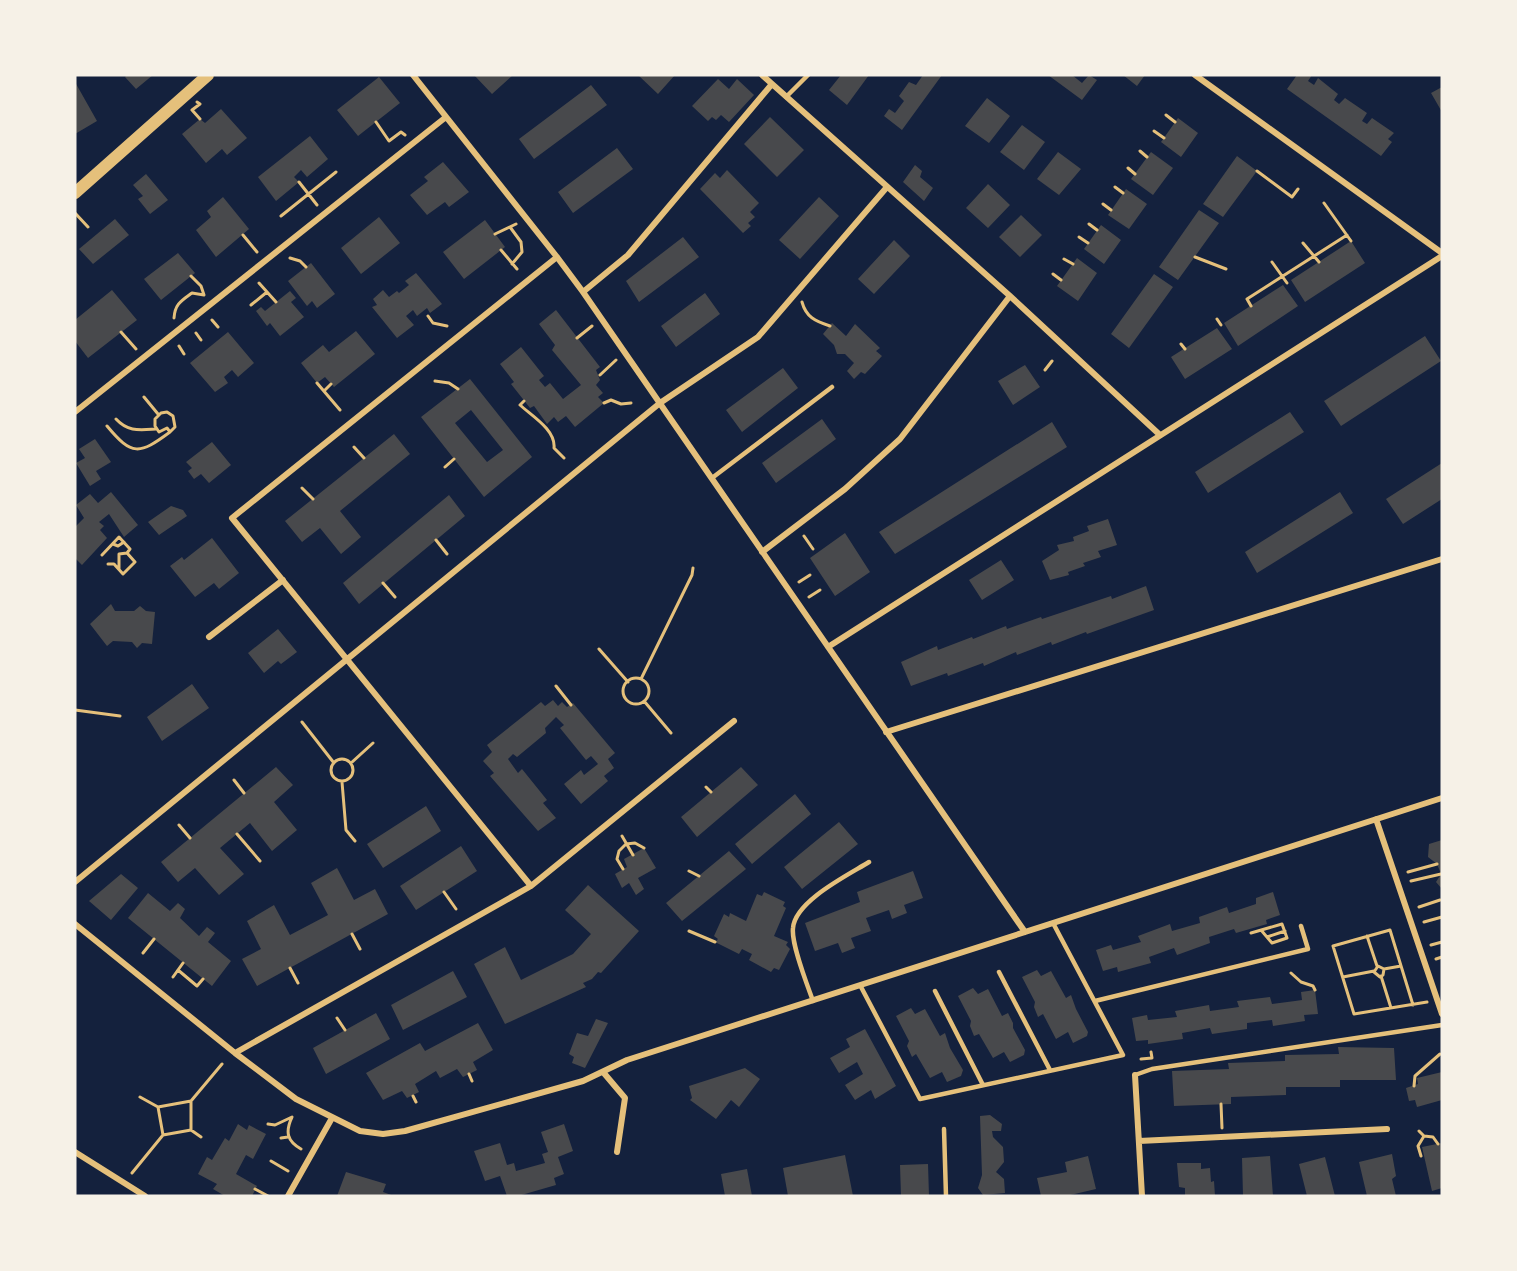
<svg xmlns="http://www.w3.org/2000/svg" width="1517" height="1271" viewBox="0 0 1517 1271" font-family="'Public Sans',sans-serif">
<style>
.building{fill:#48494c;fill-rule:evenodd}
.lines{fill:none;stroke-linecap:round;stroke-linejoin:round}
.path{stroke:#e5c07b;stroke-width:3}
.service{stroke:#e5c07b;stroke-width:4.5}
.minor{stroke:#e5c07b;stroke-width:6}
.secondary{stroke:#e5c07b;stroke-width:12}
</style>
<rect width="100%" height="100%" fill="#14213d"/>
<path class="building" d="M127 75H153L136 89 125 77Z
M474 75H513L492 94Z
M638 75H675L658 94Z
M841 75H869L847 105 829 90Z
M923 75H942L902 130 884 116 889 109 895 113 904 101 899 96 909 82 916 85Z
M1048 75H1072L1082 83 1089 75 1097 80 1082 100Z
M1123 75H1145L1137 86Z
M1297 75H1312L1308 81 1314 85 1318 78 1338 94 1334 100 1339 104 1345 98 1367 113 1362 121 1367 124 1372 118 1394 133 1388 139 1392 142 1381 156 1287 89Z
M379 77 400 103 358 136 337 110Z
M718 79 729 89 737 79 754 95 729 122 721 115 716 120 712 117 708 121 692 106Z
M75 82 97 121 75 134Z
M591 85 607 105 534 159 519 139Z
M1442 87V112L1431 93Z
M987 98 1010 116 989 143 965 126Z
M221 109 247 138 227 155 222 149 206 163 182 134 200 119 205 123Z
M770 117 804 150 777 177 744 144Z
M1178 118 1198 133 1181 157 1161 142Z
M1022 125 1045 142 1024 170 1000 152Z
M310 136 328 159 307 177 301 170 294 177 299 182 276 201 258 177Z
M617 148 633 169 573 213 558 192Z
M1058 152 1081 169 1059 195 1037 179Z
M1151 152 1173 168 1153 195 1131 179Z
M1237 156 1257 171 1223 217 1203 204Z
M443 162 469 192 449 207 445 202 427 215 410 195 428 181 424 177Z
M915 165 922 171 920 177 933 188 924 201 903 182Z
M727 170 759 203 750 212 755 217 748 223 751 226 743 233 700 189 715 173 720 178Z
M146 174 168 200 150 214 138 199 143 196 133 185Z
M988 184 1010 205 988 228 966 208Z
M1126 189 1147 204 1129 229 1108 215Z
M223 197 249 229 216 257 196 230 211 217 207 211Z
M819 197 839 216 800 259 779 240Z
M1199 210 1219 223 1178 280 1159 267Z
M1021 215 1042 235 1020 257 999 237Z
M379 217 400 243 361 274 341 248Z
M115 219 129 235 93 264 79 249Z
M485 220 505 247 464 279 443 252Z
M1101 225 1121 240 1104 264 1084 249Z
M683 237 699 257 639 302 626 281Z
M894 240 910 256 874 294 858 279Z
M1351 241 1365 263 1305 302 1291 280Z
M178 253 195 273 161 300 144 279Z
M1077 258 1097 273 1078 301 1057 286Z
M311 263 335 294 317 308 312 301 307 306 288 281Z
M416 273 442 304 430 313 427 308 417 316 413 310 406 316 414 325 397 338 372 307 377 305 373 299 383 290 389 297 397 291 399 293 409 285 405 281Z
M1154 274 1173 287 1129 348 1111 334Z
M1283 285 1298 306 1238 346 1224 323Z
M112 290 137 320 88 358 75 341V320Z
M290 291 296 298 291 302 304 317 280 336 270 323 267 326 256 311 261 307 265 311Z
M705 293 720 314 676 347 661 326Z
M556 310 600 367 596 370 600 380 596 385 603 393 598 397 604 403 575 427 566 416 558 422 554 417 547 424 534 406 530 408 511 384 514 382 500 364 521 347 544 376 539 380 545 387 550 383 563 399 581 385 552 350 555 345 539 324Z
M832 323 846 336 855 324 880 348 876 351 882 356 865 374 861 372 854 379 847 371 854 363 845 354H837L834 345 823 334Z
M1217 328 1232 349 1185 379 1171 357Z
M356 331 375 354 334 387 325 377 317 383 301 363 323 345 329 352Z
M228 332 254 363 238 377 232 370 224 377 228 383 215 392 190 363Z
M1425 336 1441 361 1341 426 1324 401Z
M1025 365 1040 387 1013 405 998 381Z
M783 368 798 388 742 432 726 410Z
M470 379 532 457 484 497 421 417ZM471 410 503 450 487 462 455 423Z
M1290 412 1304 432 1208 493 1195 472Z
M822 419 836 439 776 483 762 463Z
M1052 422 1067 447 895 554 879 532Z
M394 434 410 454 340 511 361 537 341 554 320 528 302 542 285 521Z
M95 439 111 462 96 471 101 479 90 486 76 463 85 458 79 449Z
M212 442 231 465 209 483 201 474 194 479 188 471 192 468 186 462Z
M1442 463V499L1403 524 1386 499Z
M111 492 138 525 124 537 109 514 99 522 104 526 100 530 107 538 82 565 75 558V527L84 518 76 505 90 494 98 503Z
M1340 492 1353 513 1257 573 1245 552Z
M449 495 465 516 359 604 343 583Z
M171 506 183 510 187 516 159 535 148 522Z
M1108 519 1117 545 1098 551 1101 557 1083 563 1085 566 1068 572 1069 575 1050 580 1042 561 1059 550 1057 545 1074 541 1073 537 1089 531 1087 526Z
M845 533 870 572 835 596 810 558Z
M212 538 239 573 219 589 214 583 195 597 170 566 182 557 184 560Z
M1001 560 1014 580 982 600 969 580Z
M1146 586 1154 610 1087 634 1086 632 1052 645 1051 642 1017 655 1016 652 984 666 983 663 948 676 947 673 911 686 901 662 937 646 938 650 972 637 973 639 1006 626 1007 629 1041 617 1042 619 1111 596 1112 599Z
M111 604 115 611H134L140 606 146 611 155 612 152 644 142 643 137 648 132 642 113 641 107 646 90 624Z
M278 629 297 652 281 664 278 661 264 673 248 653Z
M192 684 209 708 162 741 147 717Z
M553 700 558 706 562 702 567 707 573 703 615 753 608 759 614 768 604 776 608 781 581 804 564 784 581 770 584 775 598 764 591 756 586 760 560 728 564 725 556 717 545 728 546 733 517 757 513 754 508 759 518 773 522 769 547 800 543 803 556 818 538 831 490 776 494 773 483 761 492 752 487 745 541 702 545 706Z
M276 767 293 785 274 802 297 830 272 851 250 823 220 848 244 874 219 895 195 868 178 882 161 862Z
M741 767 758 785 697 837 681 817Z
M795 794 811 814 752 864 735 844Z
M426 806 441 831 383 868 367 844Z
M839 822 858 844 802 889 784 867Z
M1442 840V889L1436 882 1441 874 1437 864 1428 857 1429 844Z
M461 846 477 871 416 910 400 886Z
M644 848 656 868 638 878 644 889 636 895 629 883 622 888 615 874 627 867 624 859Z
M729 851 746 869 682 921 666 903Z
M337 868 354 900 375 889 388 914 257 986 242 959 261 949 247 921 274 905 290 935 328 915 311 883Z
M913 871 923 898 904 905 907 913 892 919 889 910 866 918 871 931 851 938 855 948 842 953 838 943 815 951 805 923 860 902 857 892Z
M121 874 138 888 111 920 89 901Z
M588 885 639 931 601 973 598 972 592 979 583 983 586 987 505 1024 474 964 505 947 521 980 573 954 591 934 565 910Z
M764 892 785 902 783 906 786 908 774 936 788 942 786 945 790 949 779 970 774 968 771 972 749 960 752 954 742 949 739 954 715 942 718 939 714 936 724 914 729 917 730 913 746 921 757 894 762 896Z
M1273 892 1280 915 1266 920 1267 924 1236 933 1234 929 1209 937 1210 943 1177 955 1174 948 1149 957 1151 963 1118 972 1117 967 1103 971 1096 950 1111 945 1113 950 1141 942 1138 936 1170 924 1172 931 1200 923 1199 917 1227 907 1229 913 1256 904V898Z
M148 893 170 911 178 903 185 909 180 918 199 936 207 927 215 933 208 942 231 961 212 986 128 918Z
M1037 970 1041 976 1051 971 1066 998 1071 995 1076 1009 1088 1032 1087 1036 1073 1043 1068 1032 1056 1039 1043 1014 1038 1017 1034 1007 1035 1002 1022 977Z
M453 971 467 997 403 1030 391 1005Z
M973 988 978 994 988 989 1002 1016 1008 1013 1013 1023V1028L1025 1050 1024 1055 1010 1062 1004 1052 993 1058 979 1034 974 1036 970 1026 971 1021 958 996Z
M1315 990 1318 1014 1304 1015 1305 1021 1273 1026 1272 1020 1247 1023V1029L1212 1034 1210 1028 1182 1033 1183 1039 1148 1044V1040L1136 1041 1132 1018 1147 1015 1148 1020 1177 1017 1175 1011 1209 1005 1210 1011 1239 1007 1237 1001 1270 997 1272 1004 1295 1001 1302 1000 1301 992Z
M911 1008 915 1014 925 1009 940 1036 945 1033 950 1048 963 1070 961 1076 947 1082 942 1072 930 1078 916 1054 912 1057 907 1046 909 1041 896 1016Z
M376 1013 390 1039 326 1074 313 1048Z
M596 1019 608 1023 585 1068 572 1063 574 1057 569 1054 577 1033 588 1036Z
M478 1023 493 1050 473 1062 477 1070 463 1077 457 1069 440 1078 436 1071 415 1084 419 1092 407 1098 402 1091 383 1100 366 1073 420 1043 425 1051Z
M865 1029 896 1086 875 1099 871 1090 855 1100 845 1085 863 1074 857 1062 839 1073 830 1058 850 1047 846 1039Z
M1338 1047 1394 1048 1396 1080H1340V1087H1286V1095L1231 1097V1104L1174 1106 1172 1071 1229 1069 1228 1063 1285 1061V1055L1339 1054Z
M745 1068 760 1079 739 1107 731 1100 716 1119 690 1100 692 1098 689 1086Z
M1442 1072V1100L1417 1107 1415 1100 1409 1101 1406 1088 1418 1084 1417 1078Z
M990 1115 1002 1124 1001 1131H992L993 1137 1003 1147 1004 1162 996 1172 1004 1179 1005 1193 983 1195 978 1188 982 1175 980 1116Z
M238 1124 247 1130 249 1125 266 1134 253 1159 246 1155 236 1174 257 1186 252 1196H225L213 1189 217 1184 198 1174 207 1157 212 1160 225 1138 229 1141Z
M564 1124 573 1151 558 1157 564 1174 554 1178 556 1185 518 1196H507L500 1176 485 1181 474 1151 500 1143 507 1165 514 1163 516 1171 545 1163 542 1154 548 1152 541 1132Z
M1442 1143V1188L1432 1191 1422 1147Z
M1392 1154 1396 1176 1392 1179 1396 1196H1367L1359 1162Z
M845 1155 853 1196H788L783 1168Z
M1088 1156 1096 1189 1066 1196H1041L1037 1178 1067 1172 1065 1162Z
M1270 1156 1273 1196H1243L1242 1158Z
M1325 1157 1335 1196H1307L1299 1164Z
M1177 1163H1201V1169L1210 1168 1211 1182 1214 1181 1215 1196H1185V1188L1179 1187Z
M928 1164 929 1196H901L900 1165Z
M747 1169 752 1196H725L721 1174Z
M346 1172 386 1184 383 1192 394 1196H337Z"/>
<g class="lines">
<path class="path" d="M197 102 200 104 192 110 200 119
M1166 115 1175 122
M376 122 389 141 401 132 405 135
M1154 131 1164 138
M1140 151 1147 157
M1128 168 1135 174
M1257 171 1292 197 1298 189
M299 182 317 205
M1115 187 1123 193
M1324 203 1351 241
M1103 204 1111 210
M75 213 88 227
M281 216 336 172
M1089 224 1097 230
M510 227 521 242 522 252 512 264
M495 234 516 224
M243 235 257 252
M1079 237 1088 243
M1303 243 1319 262
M501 250 517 269
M1195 257 1226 269
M290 258 300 261 306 267
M1064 259 1073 264
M1272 262 1287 283
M1053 274 1061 280
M259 283 276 302
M802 302C806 317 815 321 830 326
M251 305 267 292
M1251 306 1247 299 1347 235
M428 316 433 323 447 326
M174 318C175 304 181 301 192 293L204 295 201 286 191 276
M1217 319 1221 325
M212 320 218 327
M121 332 136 349
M196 333 201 340
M577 338 592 326
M1181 344 1185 349
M179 346 184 354
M1045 370 1052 361
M600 375 616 360
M435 381 449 383 458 389
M317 383 340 410
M324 391 331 384
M144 397 158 414
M524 401 520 405C532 416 556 430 554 448L564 458
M604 403 611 400 621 404 631 403
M167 412 173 416 175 427 170 432 167 428 159 432 155 426V419L161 413Z
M116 419C128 432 139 430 156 429
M107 426C132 456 139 455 170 432
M354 447 364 458
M445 467 454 459
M302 488 313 499
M804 536 813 549
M436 540 447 554
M113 544 118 546 124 542
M102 555 119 537 130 549 127 553 135 562 123 574 114 564H108
M119 569V554L127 553
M799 582 810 575
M383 583 395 597
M809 597 820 590
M599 649 628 682
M623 691a13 13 0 1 1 26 0a13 13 0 1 1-26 0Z
M641 679 692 575 693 568
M556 686 571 705
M644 701 671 733
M75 710 120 716
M302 722 334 763
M331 770a11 11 0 1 1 22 0a11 11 0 1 1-22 0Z
M351 763 373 743
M234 780 244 793
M342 782 346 830 355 841
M706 787 711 792
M179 825 190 838
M237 834 260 861
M622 836 633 855
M623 869 617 859 619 851 626 844 635 843 644 848
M689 871 699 876
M1408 872 1437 864
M1411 881 1441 874
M444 892 456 909
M1419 907 1440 900
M1424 922 1442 917
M689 931 715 942
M1251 933 1282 924 1287 938 1272 943 1261 930
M352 934 360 949
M1367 936 1377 966
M1267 937 1285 931
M1431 945 1442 942
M143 953 154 939
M1436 959 1442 957
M290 968 298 983
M1384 969 1383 975 1380 977 1374 972 1378 966 1384 969 1401 966
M178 970 197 986 203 979
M1291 973 1301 982 1313 986 1315 990
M1381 976 1391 1008
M173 977 183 963
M1343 977 1374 971
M1413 1005 1390 930 1333 946 1354 1014C1379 1010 1403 1006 1427 1002
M337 1018 345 1030
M1141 1059 1152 1058 1151 1052
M469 1074 472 1081
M1414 1086 1415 1076 1440 1054
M413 1096 416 1102
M140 1097 158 1107
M191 1101 222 1064
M1221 1104 1222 1128
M268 1124 275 1125 292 1117C285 1132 287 1141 301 1149
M191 1130V1101L158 1107 163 1135 191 1130 201 1137
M1419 1131 1424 1136 1433 1137 1438 1144
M281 1138 288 1137
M1421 1156 1418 1146 1424 1136
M271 1161 288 1171
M132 1173 163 1135
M255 1189 268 1196"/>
<path class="service" d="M786 97 808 75
M712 478 832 387
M999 972 1050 1070
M860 985 920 1099 1123 1055 1053 923
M935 991 983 1085
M813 1001C807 984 791 944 793 928 795 901 848 875 869 862
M1095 1001 1308 949 1301 926
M1135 1075 1152 1069 1442 1025
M944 1129 946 1196"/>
<path class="minor" d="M413 75 557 257 583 292 1025 932
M762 75 1010 296 1160 435
M1195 75 1442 253
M583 292 628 255 772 84
M75 412 446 117
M762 552 845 489 900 439 1010 296
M209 637 283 580
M828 647 1442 256
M886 732 1442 559
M1376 819 1442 1014
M75 882 660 403 758 337 887 187
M531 886 232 518 557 257
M75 924 235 1053 296 1099 360 1131 383 1134 405 1131 583 1081 627 1060 1442 798
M235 1053 531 886 734 721
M603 1072 625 1098 617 1152
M1135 1075 1142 1196
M1139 1141 1387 1129
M75 1152 145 1196
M288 1196 332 1118"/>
<path class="secondary" d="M75 193 208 75"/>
</g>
<rect width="1517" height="1271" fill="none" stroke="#f6f1e7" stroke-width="153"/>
</svg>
